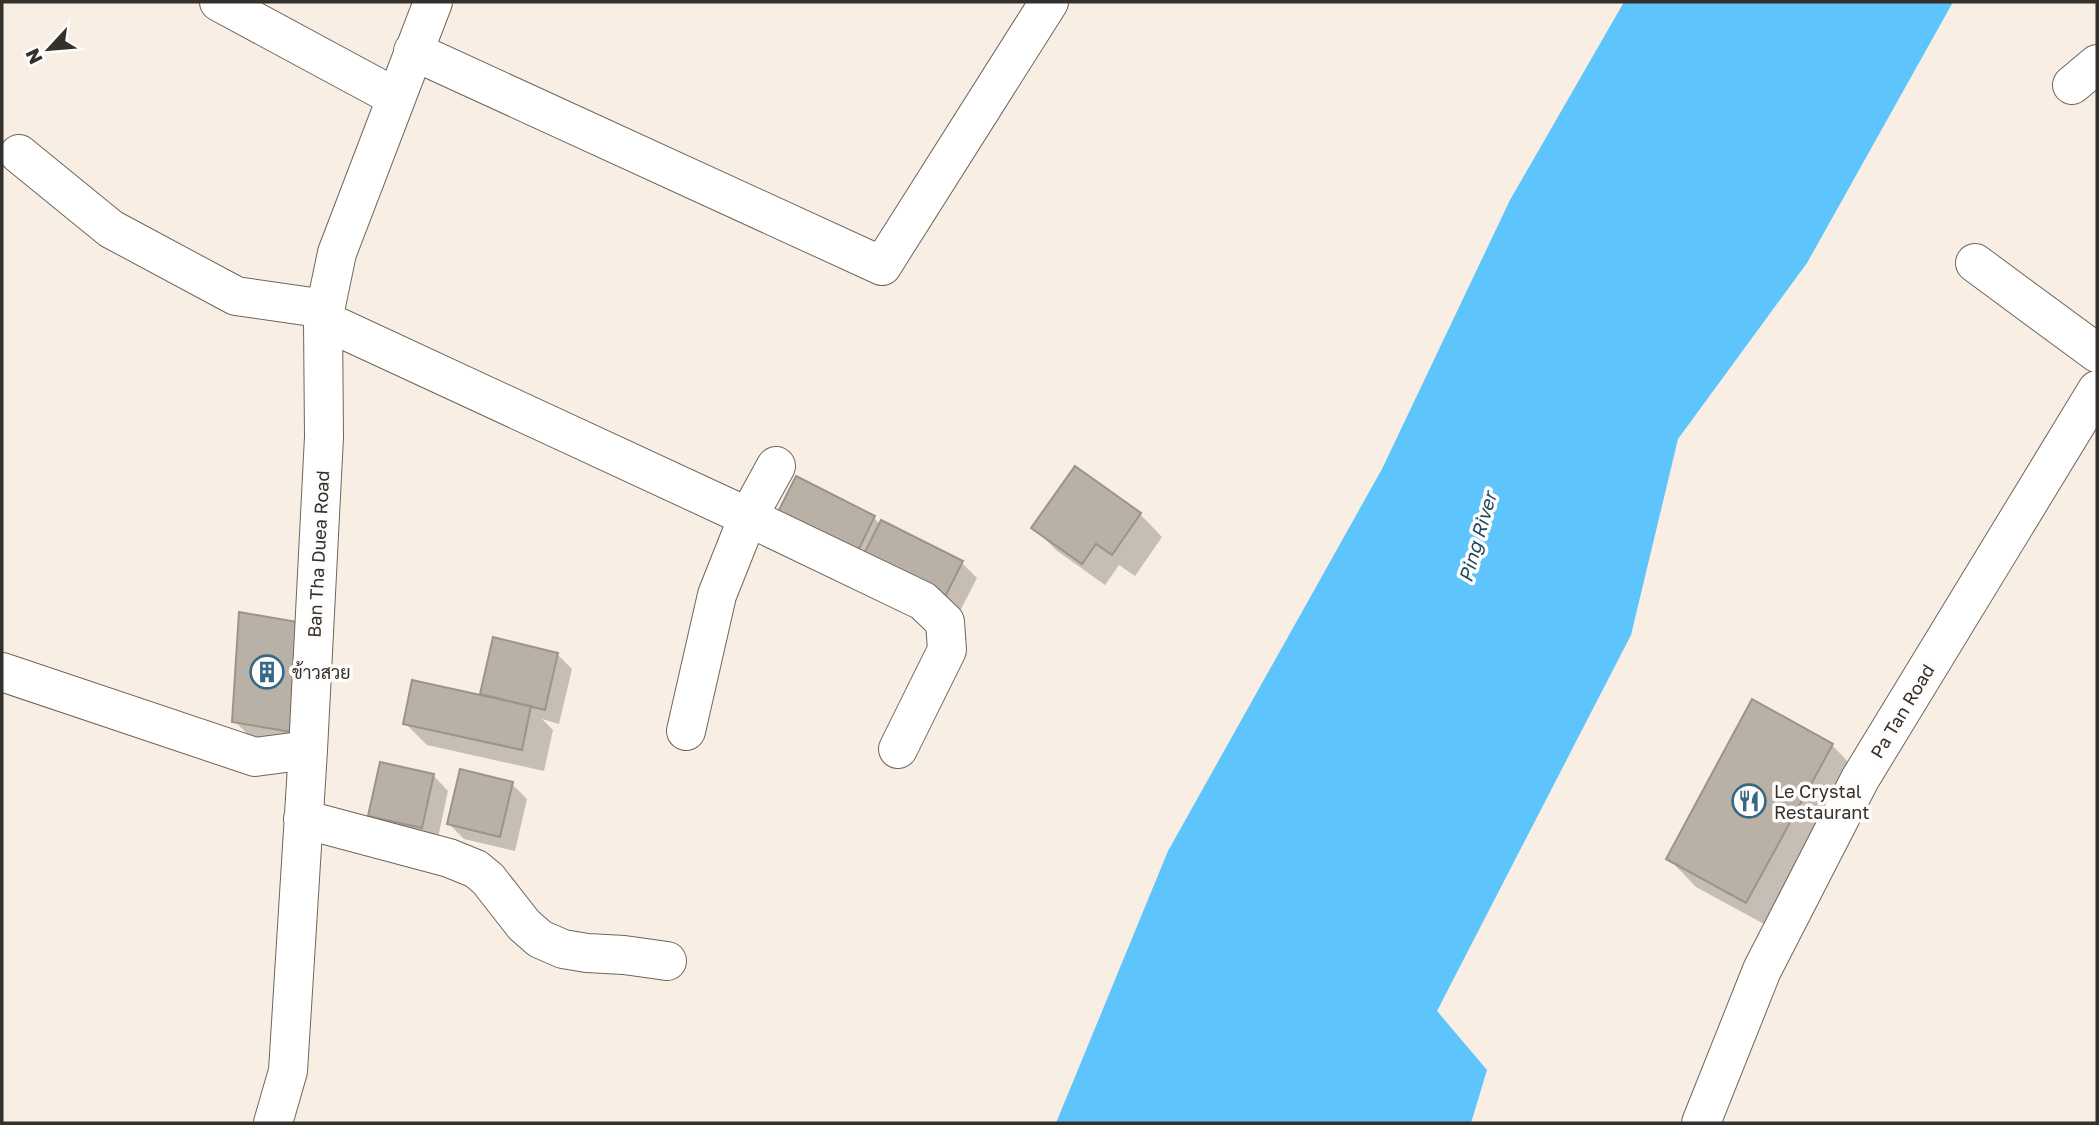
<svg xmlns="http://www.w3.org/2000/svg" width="2099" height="1125" viewBox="0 0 2099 1125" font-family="'Golos Text',Sarabun,sans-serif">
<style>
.water{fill:#5dc4fc}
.shadow{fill:#0003}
.building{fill:#b9b0a6;stroke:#9c9389;stroke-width:2}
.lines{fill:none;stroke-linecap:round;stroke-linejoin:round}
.minor-casing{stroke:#6e665d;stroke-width:40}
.minor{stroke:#fff;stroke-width:38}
.labels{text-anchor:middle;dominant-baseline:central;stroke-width:7;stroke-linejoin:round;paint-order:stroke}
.street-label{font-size:18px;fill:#34302c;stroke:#fffdfb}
.poi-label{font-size:18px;fill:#34302c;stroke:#fffdfb;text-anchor:start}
.water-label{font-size:19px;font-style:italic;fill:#1f4a61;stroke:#fffdfb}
</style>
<rect width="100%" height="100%" fill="#f8eee3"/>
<path class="water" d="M1624 2H1953L1807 263 1678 439 1631 635 1437 1011 1487 1070 1471 1123H1056L1168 851 1382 469 1510 200Z"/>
<path class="shadow" d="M1140 514 1162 537 1135 576 1119 565 1105 585 1056 550 1034 528Z
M874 518 881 525 882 522 962 563 977 578 958 615 793 530Z
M241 614 314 753 257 743 234 721Z
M557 654 572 669 559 724 542 719 553 730 544 771 427 745 405 723 487 698 482 694Z
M1832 745 1860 774 1775 930 1696 887 1668 858Z
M433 775 448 791 437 842 385 830 370 815Z
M512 784 527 799 515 851 464 839 449 824Z"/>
<path class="building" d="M1075 466 1141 513 1112 555 1096 544 1082 564 1031 528Z
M796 476 875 516 855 557 776 516Z
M881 520 963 561 943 601 861 560Z
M239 612 303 623 292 732 232 722Z
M493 637 558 653 545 710 480 694Z
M412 680 531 706 522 750 403 724Z
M1752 699 1833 744 1746 903 1666 859Z
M380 762 434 774 422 828 368 816Z
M460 769 513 782 500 837 447 824Z"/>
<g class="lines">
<defs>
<path id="minor" d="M219 2 395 97
M413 51 882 266 1049 2
M2072 85 2097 64
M19 154 111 229 236 296 326 309
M1975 263 2097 353
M323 320 748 517 923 601 945 622 947 650 898 749
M2 672 255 757 308 750
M686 731 717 595 748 517 776 466
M303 819 449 858 476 869 488 879 524 925 540 939 563 949 587 953 624 955 667 961
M273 1123 288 1071 308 750 324 437 323 320 337 253 433 2
M1701 1123 1762 970 1860 779 2097 390"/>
</defs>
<use href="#minor" class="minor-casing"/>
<use href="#minor" class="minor"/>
</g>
<defs>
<symbol id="building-ring" viewBox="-11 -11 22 22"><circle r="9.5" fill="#fffdfb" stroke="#346885" stroke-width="1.5"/><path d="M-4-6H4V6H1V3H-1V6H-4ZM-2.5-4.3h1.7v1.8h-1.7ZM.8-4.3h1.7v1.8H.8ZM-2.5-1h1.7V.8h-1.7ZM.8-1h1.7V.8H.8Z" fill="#346885"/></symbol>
<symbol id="restaurant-ring" viewBox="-11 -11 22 22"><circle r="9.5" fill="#fffdfb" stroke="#346885" stroke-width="1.5"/><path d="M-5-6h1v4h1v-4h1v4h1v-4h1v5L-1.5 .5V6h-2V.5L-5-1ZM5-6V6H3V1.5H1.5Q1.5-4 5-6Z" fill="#346885"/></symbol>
</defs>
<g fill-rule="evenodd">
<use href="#building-ring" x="248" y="653" width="38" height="38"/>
<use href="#restaurant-ring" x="1730" y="782" width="38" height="38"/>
</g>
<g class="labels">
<g class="street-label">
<text transform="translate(318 554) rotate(-87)">Ban Tha Duea Road</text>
<text transform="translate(1902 711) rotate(-59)">Pa Tan Road</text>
</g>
<g class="poi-label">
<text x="292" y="672">ข้าวสวย</text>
<text x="1774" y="791">Le Crystal<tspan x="1774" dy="21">Restaurant</tspan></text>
</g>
<g class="water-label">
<text transform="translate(1477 537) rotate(-74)">Ping River</text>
</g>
</g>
<rect width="2099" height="1125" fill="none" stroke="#34302c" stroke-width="7"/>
<g transform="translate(49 49) rotate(244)" stroke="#fffdfb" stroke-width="5" paint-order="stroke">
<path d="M0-5L12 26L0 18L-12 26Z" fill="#34302c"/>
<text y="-10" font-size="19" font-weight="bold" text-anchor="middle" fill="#34302c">N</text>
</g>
</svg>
